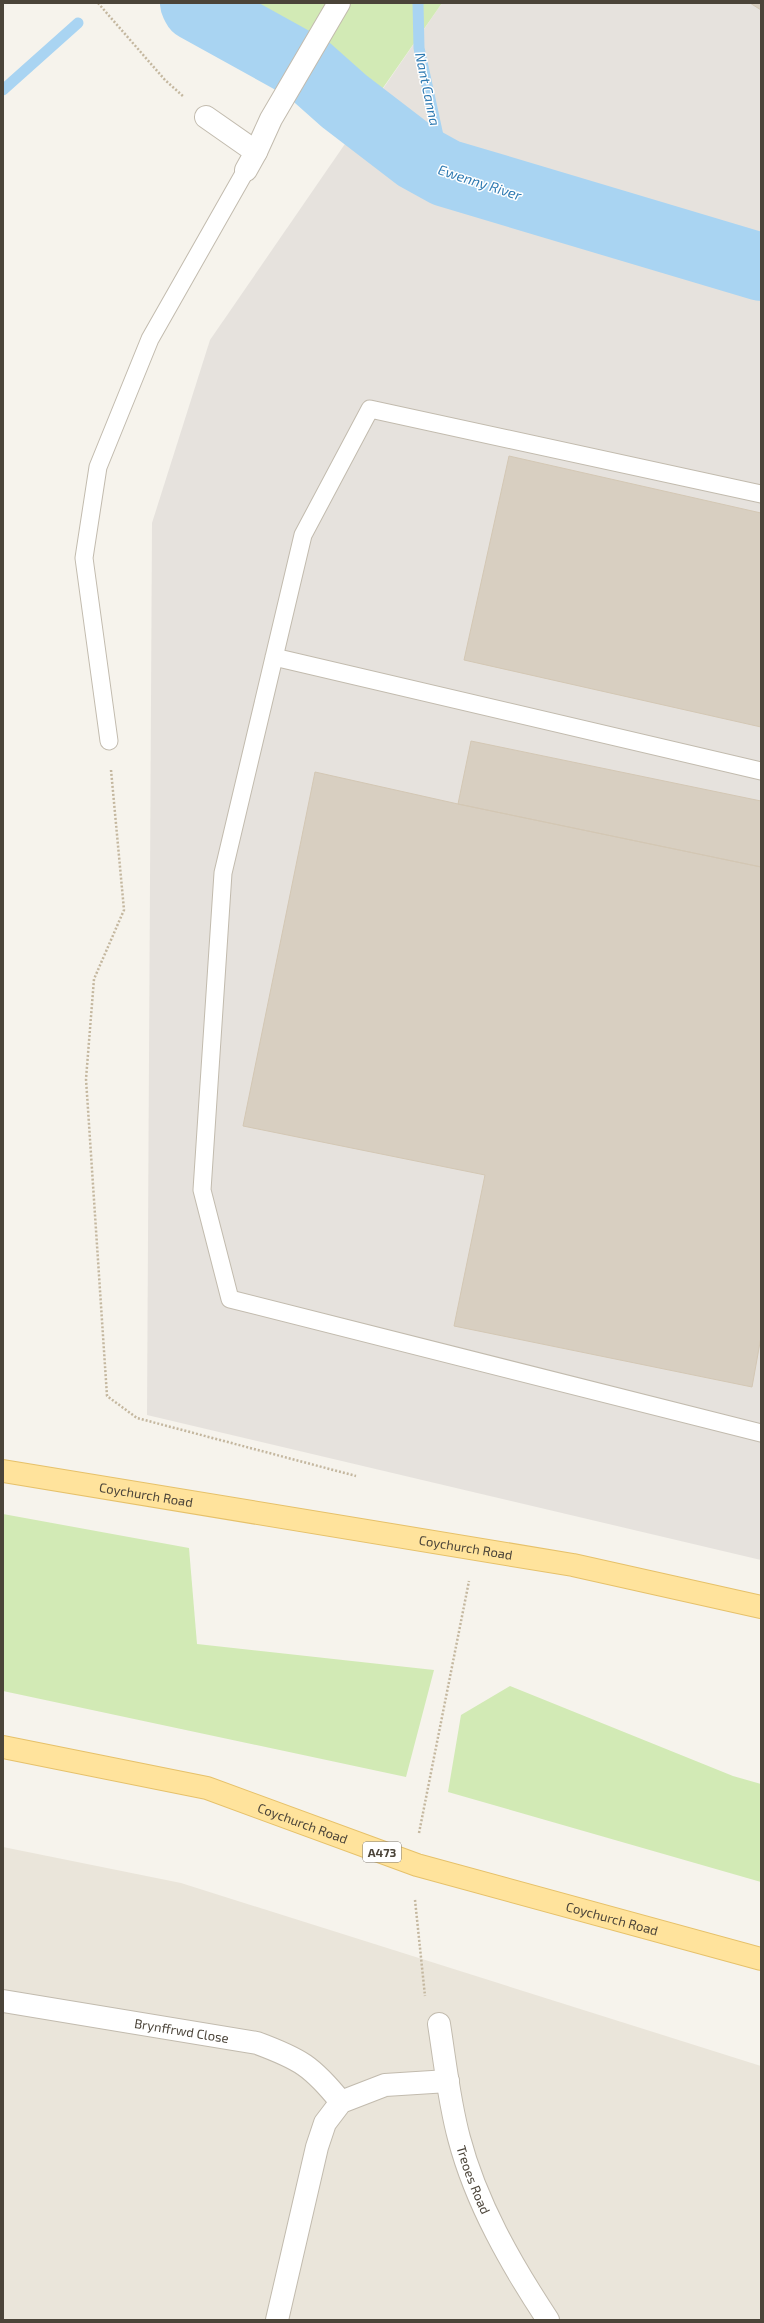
<svg xmlns="http://www.w3.org/2000/svg" width="764" height="2323" viewBox="0 0 764 2323" font-family="'Exo 2',sans-serif">
<style>
.residential{fill:#eae5da}
.industrial{fill:#e6e2dd}
.green{fill:#d2eab5}
.lines{fill:none;stroke-linecap:round;stroke-linejoin:round}
.stream{stroke:#a9d4f2;stroke-width:11}
.river{stroke:#a9d4f2;stroke-width:68}
.building{fill:#d8cfc1;stroke:#d3c7b4}
.service-casing{stroke:#c2bbae;stroke-width:19}
.minor-casing{stroke:#c2bbae;stroke-width:24}
.primary-casing{stroke:#e6c16a;stroke-width:24}
.path{stroke:#c4b79f;stroke-width:2.5;stroke-dasharray:2 2;stroke-linecap:butt}
.service{stroke:#fff;stroke-width:17}
.minor{stroke:#fff;stroke-width:22}
.primary{stroke:#ffe39c;stroke-width:22}
.labels{text-anchor:middle;dominant-baseline:central;stroke-width:3;stroke-linejoin:round;paint-order:stroke}
.shield{fill:#fff;stroke:#817c74;stroke-width:1}
.shield-label{font-size:12px;font-weight:bold;fill:#4b4439}
.street-label{font-size:13px;fill:#4b4439;stroke:#fff}
.water-label{font-size:14px;font-style:italic;fill:#2e7ab2;stroke:#fff}
</style>
<rect width="100%" height="100%" fill="#f6f3ec"/>
<path class="residential" d="M3 1847 181 1883 761 2066V2320H3Z"/>
<path class="industrial" d="M442 3H761V1560L147 1415 152 523 210 340Z"/>
<path class="green" d="M238 3H442L378 95Z
M3 1514 189 1548 197 1644 434 1670 406 1777 3 1691Z
M510 1686 733 1776 761 1784V1882L448 1792 461 1715Z"/>
<g class="lines">
<path class="stream" d="M418 3 419 48 446 173
M3 90 78 23"/>
<path class="river" d="M194 3 196 7 308 69 344 101 417 157 446 173 761 267"/>
</g>
<path class="building" d="M750 3H761V10Z
M509 456 761 513V727L464 660Z
M471 741 761 801V867L458 804Z
M315 772 458 804 761 867V1337L752 1387 454 1326 485 1175 243 1126Z"/>
<g class="lines">
<defs>
<path id="service" d="M761 494 370 409 303 535 223 873 202 1190 230 1299 761 1433
M274 657 761 771
M109 741 84 558 98 467 150 339 246 170"/>
<g id="minor">
<path d="M206 117 256 152 246 170"/>
<path d="M256 152 271 119 339 3"/>
<path id="s1" d="M3 2001 257 2043C300 2059 312 2066 341 2102"/>
<path id="s2" d="M439 2024C445 2062 449 2101 459 2138 476 2203 511 2264 548 2320"/>
<path d="M277 2320 317 2147 325 2123 341 2102 385 2085 448 2081"/>
</g>
<g id="primary">
<path id="s3" d="M3 1471 573 1565 761 1607"/>
<path id="s4" d="M3 1747 207 1788 417 1865 761 1959"/>
</g>
</defs>
<use href="#service" class="service-casing"/>
<use href="#minor" class="minor-casing"/>
<use href="#primary" class="primary-casing"/>
<path class="path" d="M98 3 165 80 184 97
M111 770 124 910 94 979 86 1079 107 1396 137 1418 356 1476
M419 1833 469 1581
M415 1900 425 1996"/>
<use href="#service" class="service"/>
<use href="#minor" class="minor"/>
<use href="#primary" class="primary"/>
</g>
<g class="labels">
<rect class="shield" x="363" y="1842" width="38" height="20" rx="3"/>
<g class="shield-label">
<text x="382" y="1852">A473</text>
</g>
<g class="street-label">
<text stroke="none"><textPath href="#s3" startOffset="145">Coychurch Road</textPath></text>
<text stroke="none"><textPath href="#s3" startOffset="469">Coychurch Road</textPath></text>
<text stroke="none"><textPath href="#s4" startOffset="310">Coychurch Road</textPath></text>
<text stroke="none"><textPath href="#s4" startOffset="634">Coychurch Road</textPath></text>
<text stroke="none"><textPath href="#s1" startOffset="181">Brynffrwd Close</textPath></text>
<text stroke="none"><textPath href="#s2" startOffset="160">Treoes Road</textPath></text>
</g>
<g class="water-label">
<text transform="translate(428 89) rotate(78)">Nant Canna</text>
<text transform="translate(480 182) rotate(18)">Ewenny River</text>
</g>
</g>
<rect width="764" height="2323" fill="none" stroke="#4b4439" stroke-width="8"/>
</svg>
